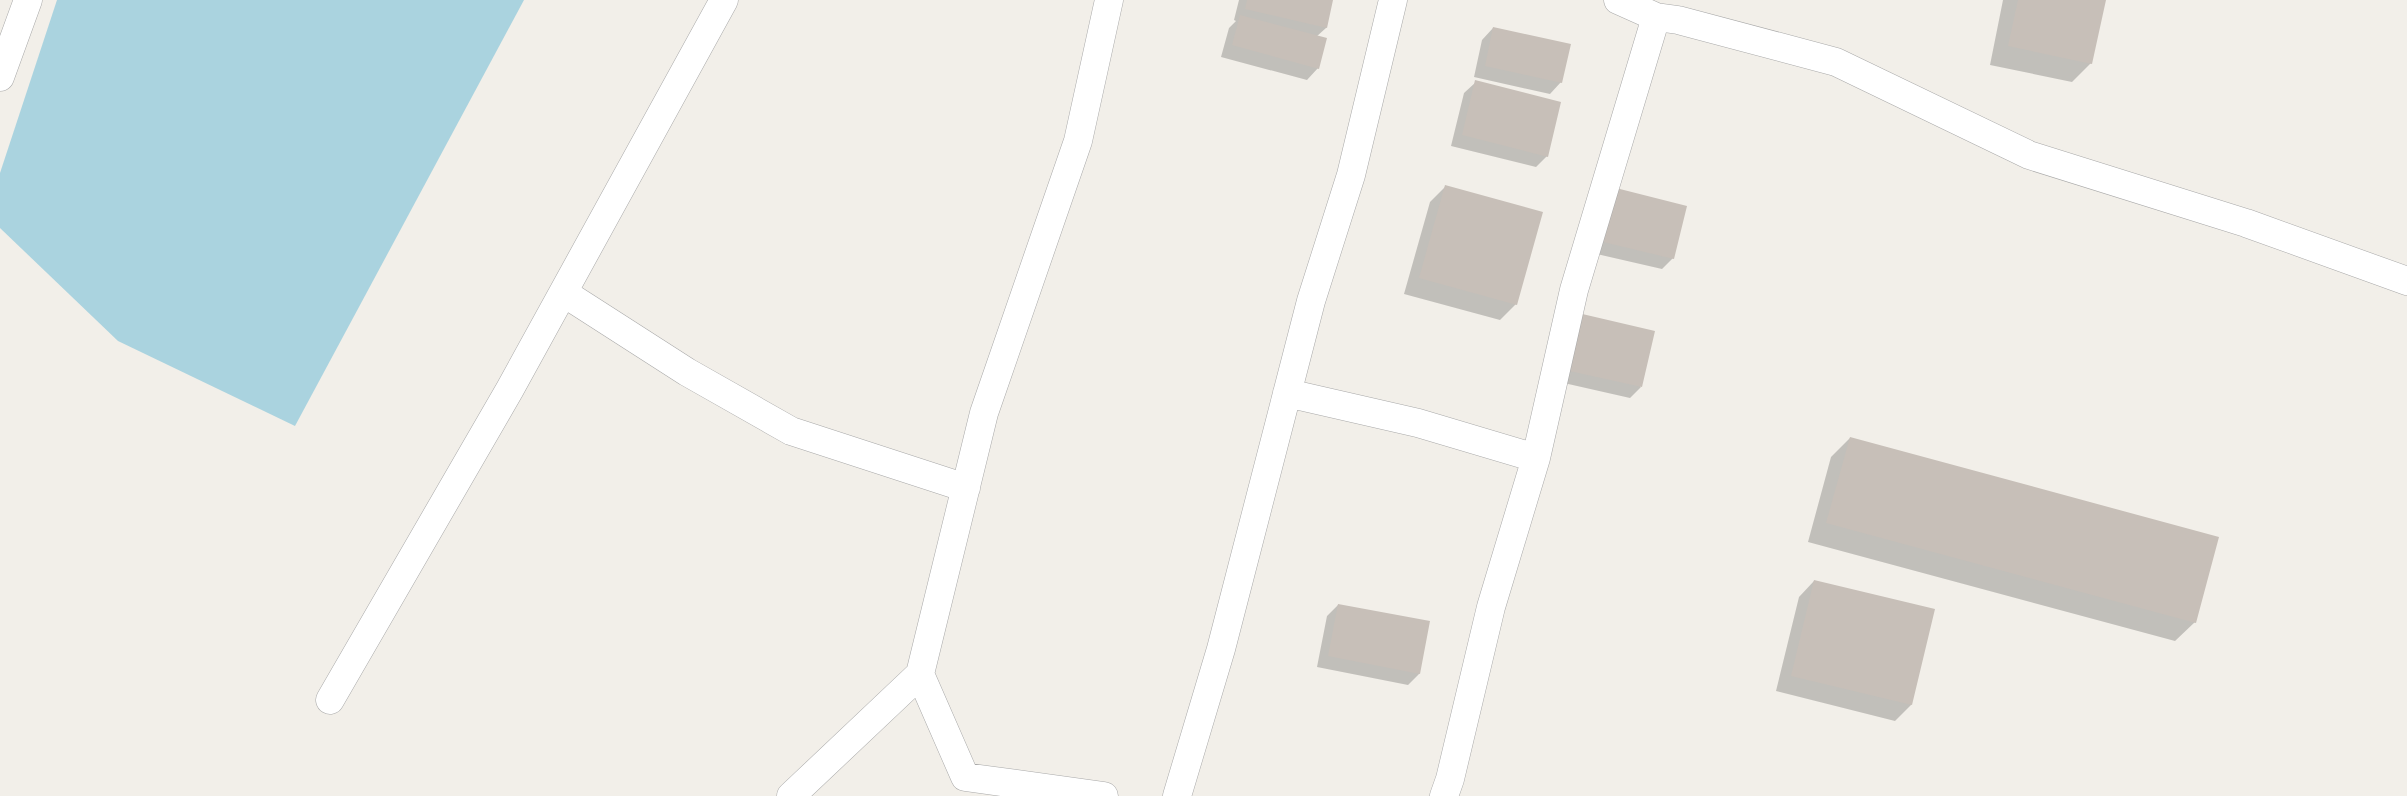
<svg xmlns="http://www.w3.org/2000/svg" width="2407" height="796" viewBox="0 0 2407 796" font-family="Manrope,sans-serif">
<style>
.water{fill:#aad3df}
.shadow{fill:#0003}
.building{fill:#c7bfb8}
.lines{fill:none;stroke-linecap:round;stroke-linejoin:round}
.minor-casing{stroke:#a9a9a9;stroke-width:29}
.minor{stroke:#fff;stroke-width:28}
</style>
<rect width="100%" height="100%" fill="#f2efe9"/>
<path class="water" d="M57 0H524L295 426 118 341 0 228V173Z"/>
<path class="shadow" d="M1239 0H1332L1326 28 1316 37 1318 68 1307 80 1221 57 1229 28 1236 21 1234 20Z
M2003 0H2104L2091 63 2072 82 1990 65Z
M1493 28 1561 82 1550 94 1474 77 1482 40Z
M1476 82 1547 156 1536 167 1451 146 1464 93Z
M1446 186 1516 304 1500 320 1404 294 1430 202Z
M1601 200 1673 258 1662 269 1588 252Z
M1568 326 1641 387 1630 398 1555 381Z
M1850 438 2195 622 2175 641 1808 542 1831 457Z
M1814 581 1933 610 1911 705 1895 721 1776 691 1799 597Z
M1338 605 1429 622 1419 674 1408 685 1317 667 1327 616Z"/>
<path class="building" d="M1247 0H1333L1327 28 1245 9Z
M2018 0H2106L2092 64 2008 46Z
M1240 15 1327 38 1319 69 1232 45Z
M1493 27 1571 44 1562 83 1485 66Z
M1475 80 1561 102 1548 157 1462 135Z
M1445 185 1543 212 1517 305 1419 278Z
M1612 187 1687 206 1674 259 1599 241Z
M1578 313 1655 331 1642 387 1565 370Z
M1850 437 2219 537 2196 623 1826 523Z
M1814 580 1935 609 1912 705 1791 676Z
M1338 604 1430 621 1420 674 1328 656Z"/>
<g class="lines">
<defs>
<path id="minor" d="M1618 0 1656 17 1678 20 1836 62 2029 155 2246 223 2407 281
M0 77 28 0
M564 293 687 372 791 431 966 488
M1287 393 1418 423 1536 458
M330 700 510 389 724 0
M791 796 920 674
M1104 796 965 777 920 674 984 413 1078 141 1109 0
M1177 796 1221 649 1311 301 1351 175 1393 0
M1444 796 1450 779 1491 607 1536 458 1574 290 1656 17"/>
</defs>
<use href="#minor" class="minor-casing"/>
<use href="#minor" class="minor"/>
</g>
</svg>
